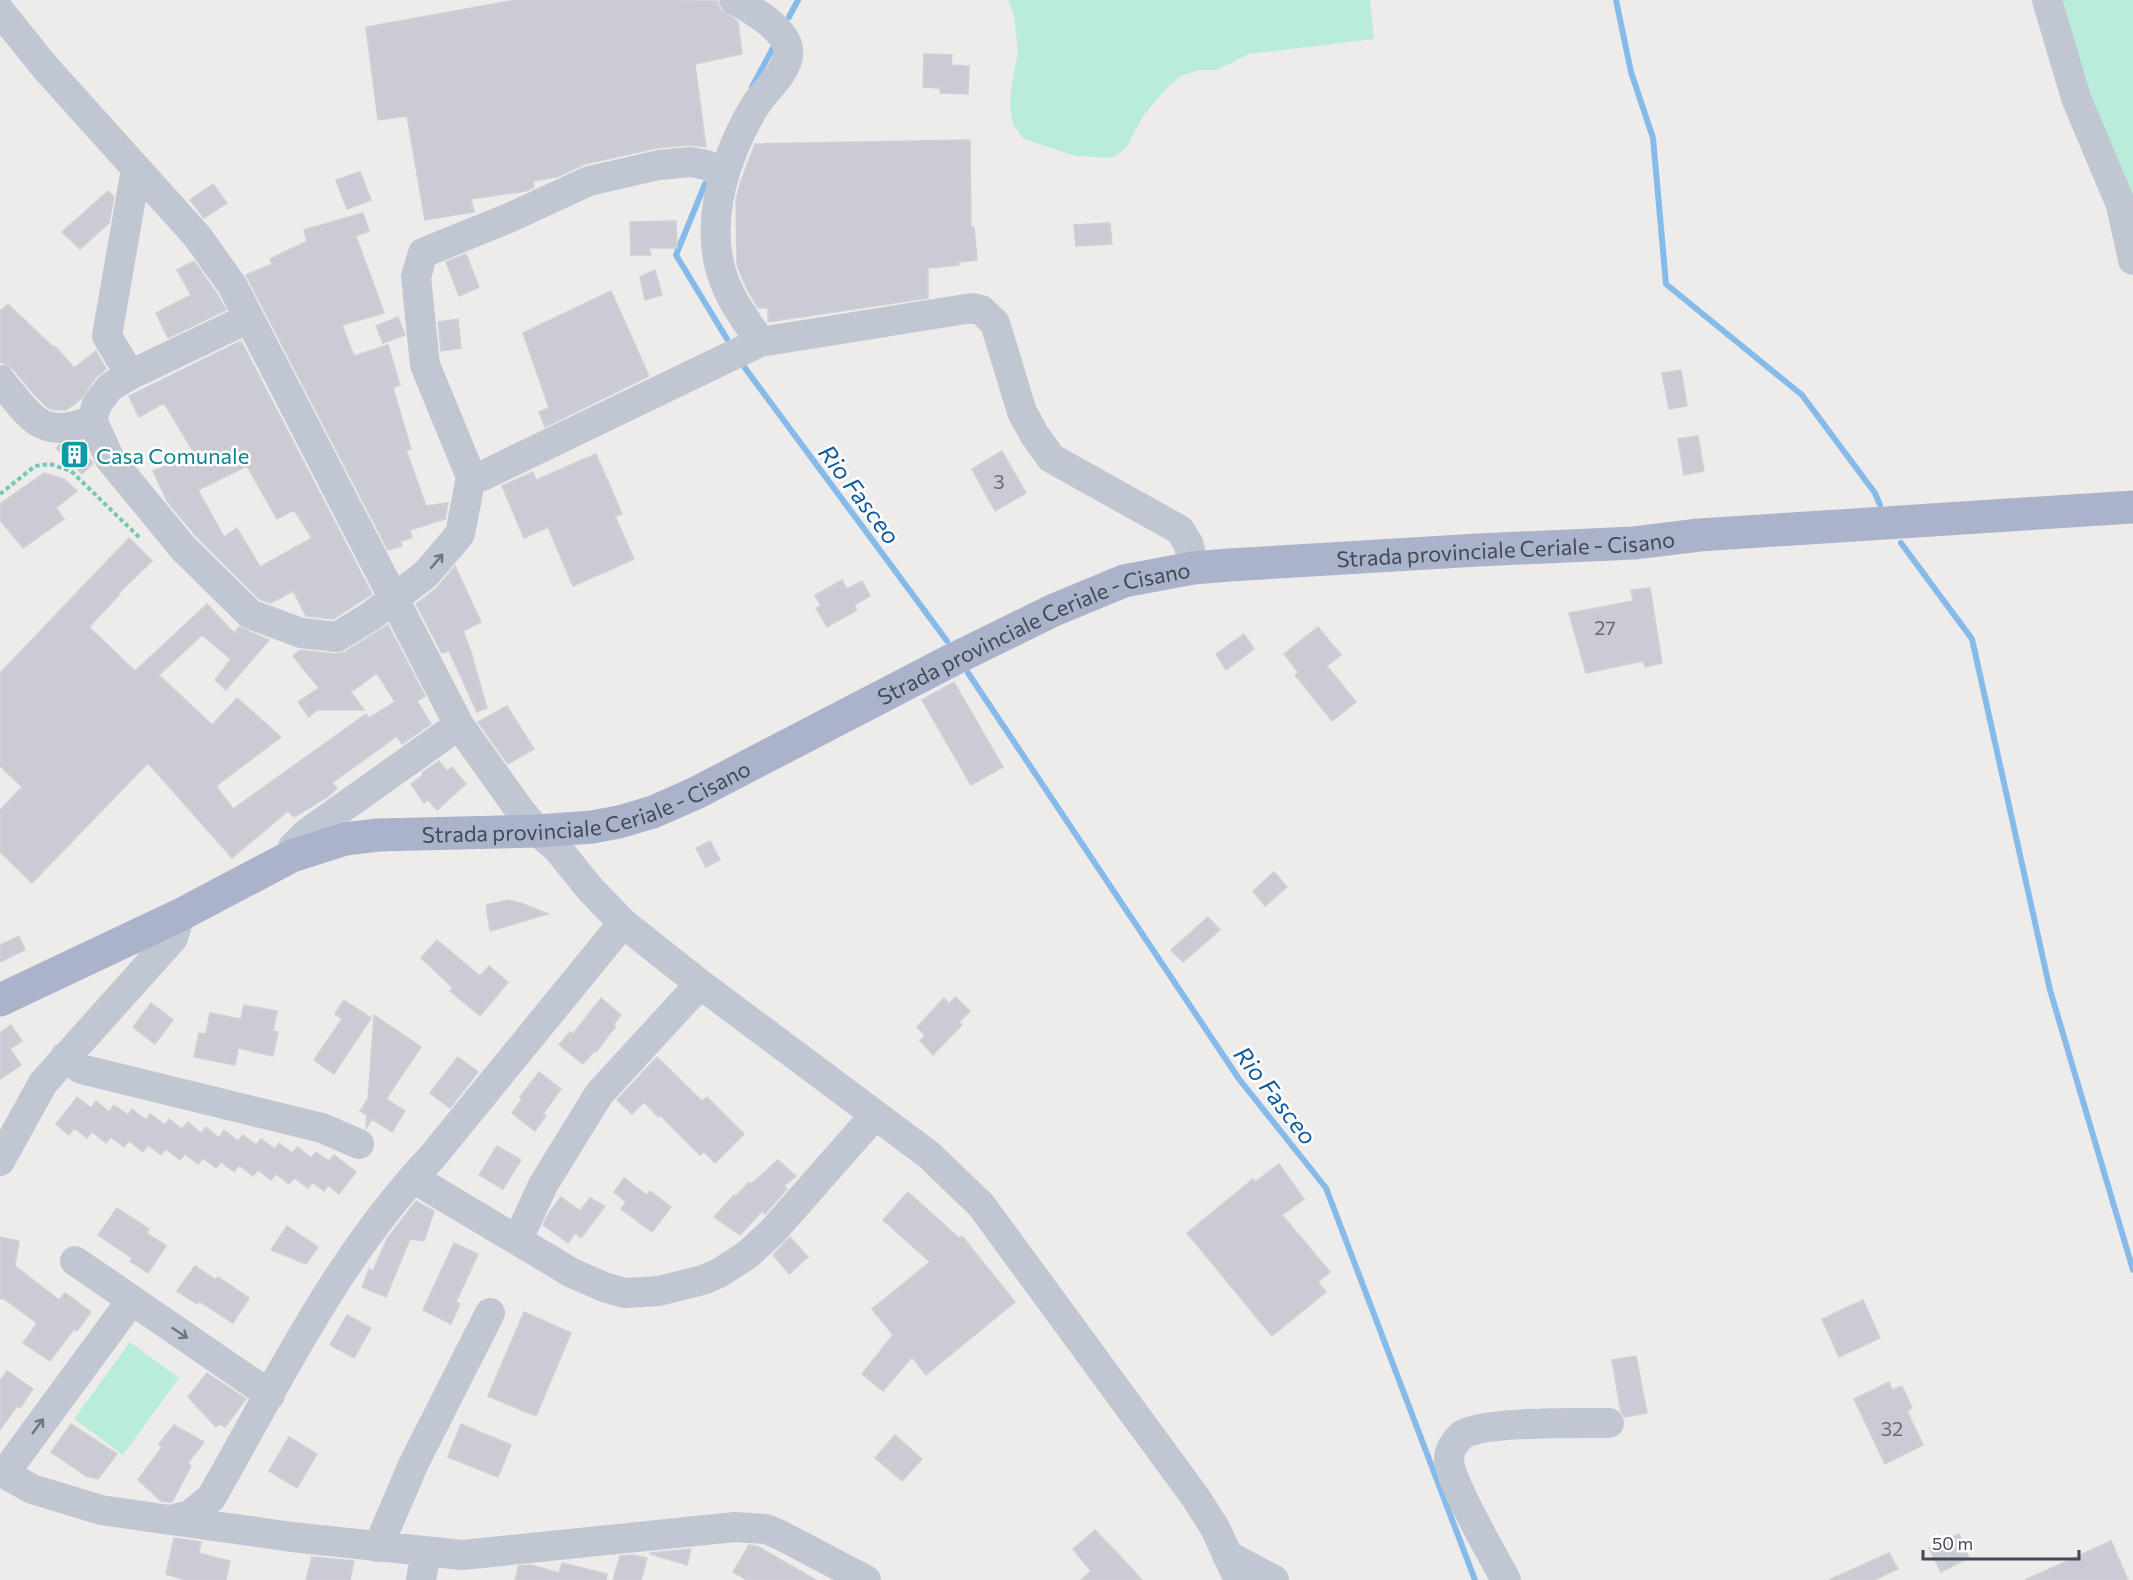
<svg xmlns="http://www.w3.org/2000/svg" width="2133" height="1580" viewBox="0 0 2133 1580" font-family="Commissioner,sans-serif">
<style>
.green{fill:#b9edda}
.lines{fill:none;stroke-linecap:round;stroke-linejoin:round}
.stream{stroke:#86bbe9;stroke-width:6}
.building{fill:#cbccd3;stroke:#cfcfd7;stroke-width:1.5;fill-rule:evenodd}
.path{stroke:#72cab5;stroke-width:4;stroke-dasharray:4.5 3;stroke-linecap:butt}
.minor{stroke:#c1c6d3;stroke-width:30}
.major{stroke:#abb3cb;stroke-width:33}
.oneway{stroke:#707583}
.labels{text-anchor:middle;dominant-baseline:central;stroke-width:5;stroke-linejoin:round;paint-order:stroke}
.number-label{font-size:20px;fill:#666a77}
.culture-label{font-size:22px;fill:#0d838f;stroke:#fff;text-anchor:start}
.street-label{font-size:22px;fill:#444958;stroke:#fff}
.water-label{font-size:24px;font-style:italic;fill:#0f5ca1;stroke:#fff}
</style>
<rect width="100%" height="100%" fill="#eeeceb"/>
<path class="green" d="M1008 0H1370L1374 39 1250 54 1216 70H1199L1181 76 1168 87 1143 116 1126 148 1112 158 1075 156 1024 139 1013 125 1010 107 1011 89 1018 52 1014 16Z
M2060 0H2133V198L2122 169 2089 100Z
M130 1342 179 1378 123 1455 74 1419Z"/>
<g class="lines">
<path class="stream" d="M1616 0 1631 72 1653 138 1666 284 1802 395 1875 493 1880 505
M789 17 798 0
M752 87 773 48
M705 184 676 255 727 339
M745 368 947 641
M1901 543 1972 639 2050 990 2133 1270
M968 673 1239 1079 1326 1188 1475 1580"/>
</g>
<path class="building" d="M516 0 717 1 720 9 738 22 742 54 695 64 706 147 689 145 657 148 585 164 557 177 533 181 534 187 526 191 471 199 474 212 425 220 407 116 378 120 366 27Z
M924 54 952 55 951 65 969 66 968 94 940 93V88L923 87Z
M970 140 971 227H974L977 260 958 262 959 265 928 268V298L768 322V308H758L747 289 737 265 736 199 741 181 755 144Z
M360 172 371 200 347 209 336 180Z
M213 184 227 203 204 218 190 200Z
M108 191 114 197 109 223 80 249 62 232Z
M363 213 369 231 356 236 384 313 342 325 354 356 388 345 400 385 393 388 411 449 406 450 426 506 448 503 445 519 410 530 412 538 400 541 402 546 388 550 246 275 272 264 270 259 307 241 304 230Z
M676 221 677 248H649L651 255H631L630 222Z
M1110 223 1112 244 1076 246 1074 225Z
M466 254 479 287 459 296 446 262Z
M194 261 217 294 226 310 168 338 156 313 191 295 177 270Z
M655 270 662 295 645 300 640 277Z
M611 291 649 376 545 427 539 412 549 408 523 333Z
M8 304 54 348 55 346 74 368 96 351 106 369 96 377 81 399 66 410H53L47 407 33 393 13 369 0 362V311Z
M398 317 405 335 383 343 376 326Z
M458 319 461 348 441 351 438 322Z
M241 341 372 594 333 619 306 616 293 591 271 603 259 599 196 536 167 501 153 471 183 459 182 457 193 451 164 403 139 417 129 396ZM247 466 277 519 294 510 312 538 260 567 237 528 224 537 198 490Z
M1681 370 1687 406 1669 409 1662 373Z
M1698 436 1704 471 1684 475 1678 439Z
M75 443 93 463 82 474 56 448 59 445Z
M1002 451 1026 493 995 511 972 469Z
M596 454 622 514 615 516 634 559 573 586 548 527 524 538 502 486 533 472 536 480Z
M44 473 64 479 77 491 56 508 64 519 23 548 0 520V504Z
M129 538 152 561 119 593 120 594 89 627 135 671 207 604 234 633 239 627 269 640 226 690 215 680 231 659 202 635 159 675 212 725 237 698 281 737 216 786 233 809 366 714 369 718 395 702 377 673 351 692 364 710H317L309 717 298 702 319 688 293 656 300 650 335 654 345 652 388 625 425 696 417 701 431 724 402 744 397 736 332 783 337 788 329 796 294 817 288 811 232 858 148 763 32 883 0 852V810L22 787 0 766V673Z
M455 566 481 622 463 631 471 652 487 708 477 712 449 651 442 653 416 604 437 588Z
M842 580 847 589 862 581 870 596 854 605 857 610 827 627 816 608 821 606 815 595Z
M1650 588 1662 663 1645 667 1643 661 1586 673 1569 613 1633 601 1631 590Z
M1318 627 1341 655 1327 666 1356 702 1332 721 1295 675 1298 672 1284 654Z
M1244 634 1254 649 1226 670 1216 654Z
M954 682 1003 767 971 785 922 700Z
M507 706 534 749 508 764 478 722Z
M439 761 447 771 452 767 466 784 437 810 428 800 424 803 411 784 423 775 422 773Z
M710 841 720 860 706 867 696 848Z
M1274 872 1287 887 1265 906 1253 891Z
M508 900 521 903 548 914 490 931 486 905Z
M1208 917 1220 930 1183 962 1171 950Z
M19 936 25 950 0 962V945Z
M437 940 480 976 489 966 508 982 480 1016 450 991 453 988 421 958Z
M955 997 970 1011 959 1022 962 1025 933 1055 920 1041 925 1035 917 1027 944 998 949 1004Z
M601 998 621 1015 613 1025 616 1026 596 1052 594 1051 583 1064 559 1045 570 1032 573 1034Z
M344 1000 371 1018 334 1074 314 1060 342 1019 335 1014Z
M151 1003 173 1020 155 1044 133 1027Z
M244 1005 277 1011 273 1031 278 1032 273 1056 238 1048 235 1065 194 1057 199 1033 206 1034 210 1013 241 1019Z
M374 1015 421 1047 386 1099 405 1111 392 1132 372 1119 366 1128 367 1115 360 1111 368 1099Z
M11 1025 22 1041 10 1049 21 1065 0 1079V1033Z
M458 1057 478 1072 450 1108 430 1093Z
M657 1057 702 1101 707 1097 744 1134 715 1163 704 1152 700 1155 660 1115 658 1117 644 1102 632 1114 617 1100Z
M539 1072 561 1089 543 1114 546 1116 535 1131 512 1113 522 1099 520 1097Z
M77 1097 91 1108 96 1101 109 1112 114 1105 128 1115 132 1109 146 1120 150 1114 165 1125 169 1119 182 1129 188 1122 201 1133 206 1127 219 1138 224 1130 238 1141 243 1135 256 1145 261 1139 275 1149 279 1143 292 1153 298 1147 311 1158 316 1152 329 1161 334 1155 356 1172 339 1194 328 1185 324 1191 312 1182 308 1188 294 1178 289 1184 276 1174 271 1180 258 1170 253 1176 239 1165 234 1172 221 1162 216 1168 203 1158 198 1164 185 1154 180 1160 166 1149 161 1155 148 1145 143 1152 129 1141 124 1147 111 1137 106 1143 92 1132 87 1138 74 1128 69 1135 56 1124Z
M497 1146 521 1160 503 1189 479 1175Z
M778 1160 796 1176 784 1186 787 1189 765 1214 762 1211 740 1235 714 1217 734 1195 735 1197 749 1182 751 1184Z
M1279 1164 1304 1199 1282 1215 1330 1272 1318 1282 1326 1292 1272 1336 1187 1233 1253 1179 1255 1182Z
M624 1178 647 1195 650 1191 671 1207 652 1232 621 1209 626 1202 614 1192Z
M908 1192 959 1238 962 1236 1015 1302 926 1375 912 1357 883 1391 862 1374 893 1335 872 1309 930 1262 883 1220Z
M561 1197 580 1211 590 1198 605 1206 581 1238 575 1233 568 1243 543 1225 549 1213Z
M416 1201 434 1211 424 1241 410 1239 386 1297 362 1287 369 1269 373 1271 387 1239Z
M117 1208 149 1229 147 1233 166 1246 148 1273 130 1261 132 1258 98 1235Z
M287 1226 318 1247 306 1264 271 1250Z
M0 1237 19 1241 15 1266 59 1300 65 1293 91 1312 77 1331 74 1329 50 1361 23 1343 37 1323 4 1299H0Z
M790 1237 808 1257 789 1274 773 1255Z
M454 1243 478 1254 456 1302 460 1304 451 1324 423 1310Z
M195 1266 216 1280 218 1277 249 1298 233 1323 199 1301 197 1304 177 1291Z
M1863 1300 1880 1338 1839 1357 1822 1319Z
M524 1312 571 1333 536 1416 488 1396Z
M347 1315 371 1328 354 1358 330 1345Z
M1636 1356 1647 1413 1625 1417 1621 1412 1612 1360Z
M7 1371 33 1389 20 1408 17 1406 0 1430V1381Z
M207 1373 246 1399 225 1427 219 1424 216 1427 188 1397Z
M1889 1382 1892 1390 1902 1386 1912 1408 1907 1411 1923 1445 1885 1464 1854 1399Z
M71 1424 117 1454 98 1479 86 1476 51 1452Z
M461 1424 511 1445 498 1477 448 1457Z
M174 1425 204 1442 188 1463 191 1466 172 1502H169L161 1501 138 1480 162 1447 159 1444Z
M895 1435 922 1459 902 1481 875 1458Z
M289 1437 317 1454 297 1488 269 1471Z
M1095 1530 1120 1556 1142 1580H1081L1091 1571 1073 1549Z
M1959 1534 1969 1558 1941 1572 1929 1548Z
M174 1538 201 1542 199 1553 230 1561 226 1580H186L166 1574Z
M2111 1541 2128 1580H2025Z
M749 1545 757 1546 816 1580H747L733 1572Z
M691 1549 687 1565 650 1554V1553Z
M1889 1553 1898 1569 1874 1580H1829Z
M633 1555 647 1558 641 1580H613L620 1556Z
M312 1557 354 1561 350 1580H306Z
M562 1563 607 1574 606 1580H515L519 1566 531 1565 559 1573Z"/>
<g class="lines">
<path class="path" d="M0 494 35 466 50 464 71 471 141 539"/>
<path class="minor" d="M734 0C753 10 792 32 788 56 784 77 763 91 753 109 722 163 699 236 731 296 739 312 751 327 760 342
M2047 0 2076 98 2121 205 2133 260
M0 11 44 66 197 236 232 285 459 725 519 809 537 831 557 848 591 890 623 923 700 984 929 1155 981 1205 1196 1498 1215 1528 1239 1580
M724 174 706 165 691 162 659 165 589 181 509 218 423 253 416 277 425 365 471 477H480L760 342 972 308 981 310 995 323 1022 412 1034 434 1051 458 1180 530 1189 545 1193 568
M249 318 130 375 110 387 97 404 92 420 110 459 183 548 250 614 301 633 337 637 371 616 426 574 460 534 471 477
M130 375 107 336 136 169
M0 380C30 416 41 442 92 420
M292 856 293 847 307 833 459 725
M65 1057 81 1069 322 1128 359 1144
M0 1161 43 1083 173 938 180 915
M413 1178 572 1273 604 1287 625 1293 659 1291 703 1280 719 1273 747 1255 772 1232 875 1115
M518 1239 543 1185 599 1094 700 984
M75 1261 270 1395
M0 1471 32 1489 101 1510 170 1520 190 1515 211 1498C278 1381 338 1256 432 1157L623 923
M4 1474 131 1301
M171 1520 292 1537 462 1555 735 1527 766 1529 780 1535 866 1580
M378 1547 413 1465 490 1313
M1227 1555 1274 1580
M421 1580 426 1552
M1506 1580C1494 1557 1449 1481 1449 1459 1449 1450 1455 1441 1462 1435 1482 1421 1581 1423 1609 1423"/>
<path class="major" id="s1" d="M0 1000 180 915 292 856 345 839 378 835 537 831 592 827 619 822 653 812 696 793 952 660 1054 610 1124 581 1193 568 1229 565 1478 550 1634 543 1699 535 2133 507"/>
</g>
<defs><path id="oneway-shaft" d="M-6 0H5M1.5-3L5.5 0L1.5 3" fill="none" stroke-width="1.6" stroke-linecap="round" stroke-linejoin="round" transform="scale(1.5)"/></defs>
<g class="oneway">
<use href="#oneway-shaft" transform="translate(437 561) rotate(-50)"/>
<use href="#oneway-shaft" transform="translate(180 1333) rotate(34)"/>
<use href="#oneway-shaft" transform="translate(38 1426) rotate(-53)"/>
</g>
<defs>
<symbol id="building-square" viewBox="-11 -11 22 22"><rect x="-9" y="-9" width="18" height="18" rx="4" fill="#0f9aa8" stroke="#fff"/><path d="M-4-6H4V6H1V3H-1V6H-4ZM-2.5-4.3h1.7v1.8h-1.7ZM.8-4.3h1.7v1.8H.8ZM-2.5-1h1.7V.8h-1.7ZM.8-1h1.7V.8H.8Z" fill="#fff"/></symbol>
</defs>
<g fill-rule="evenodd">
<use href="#building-square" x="58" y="438" width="33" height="33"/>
</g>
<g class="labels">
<g class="number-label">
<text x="999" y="481">3</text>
<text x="1605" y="627">27</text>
<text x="1892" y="1428">32</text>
</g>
<g class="culture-label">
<text x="96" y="455">Casa Comunale</text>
</g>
<g class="street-label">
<text stroke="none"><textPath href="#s1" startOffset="1600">Strada provinciale Ceriale - Cisano</textPath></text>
<text stroke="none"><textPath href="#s1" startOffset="1114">Strada provinciale Ceriale - Cisano</textPath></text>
<text stroke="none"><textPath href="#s1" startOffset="628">Strada provinciale Ceriale - Cisano</textPath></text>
</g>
<g class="water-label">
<text transform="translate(860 494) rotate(53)">Rio Fasceo</text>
<text transform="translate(1276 1095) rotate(52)">Rio Fasceo</text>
</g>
</g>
<path d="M1923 1550v9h156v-9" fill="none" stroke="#444958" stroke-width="3"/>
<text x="1932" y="1550" font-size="18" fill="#444958" stroke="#ffffff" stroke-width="4.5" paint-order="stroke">50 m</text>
</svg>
